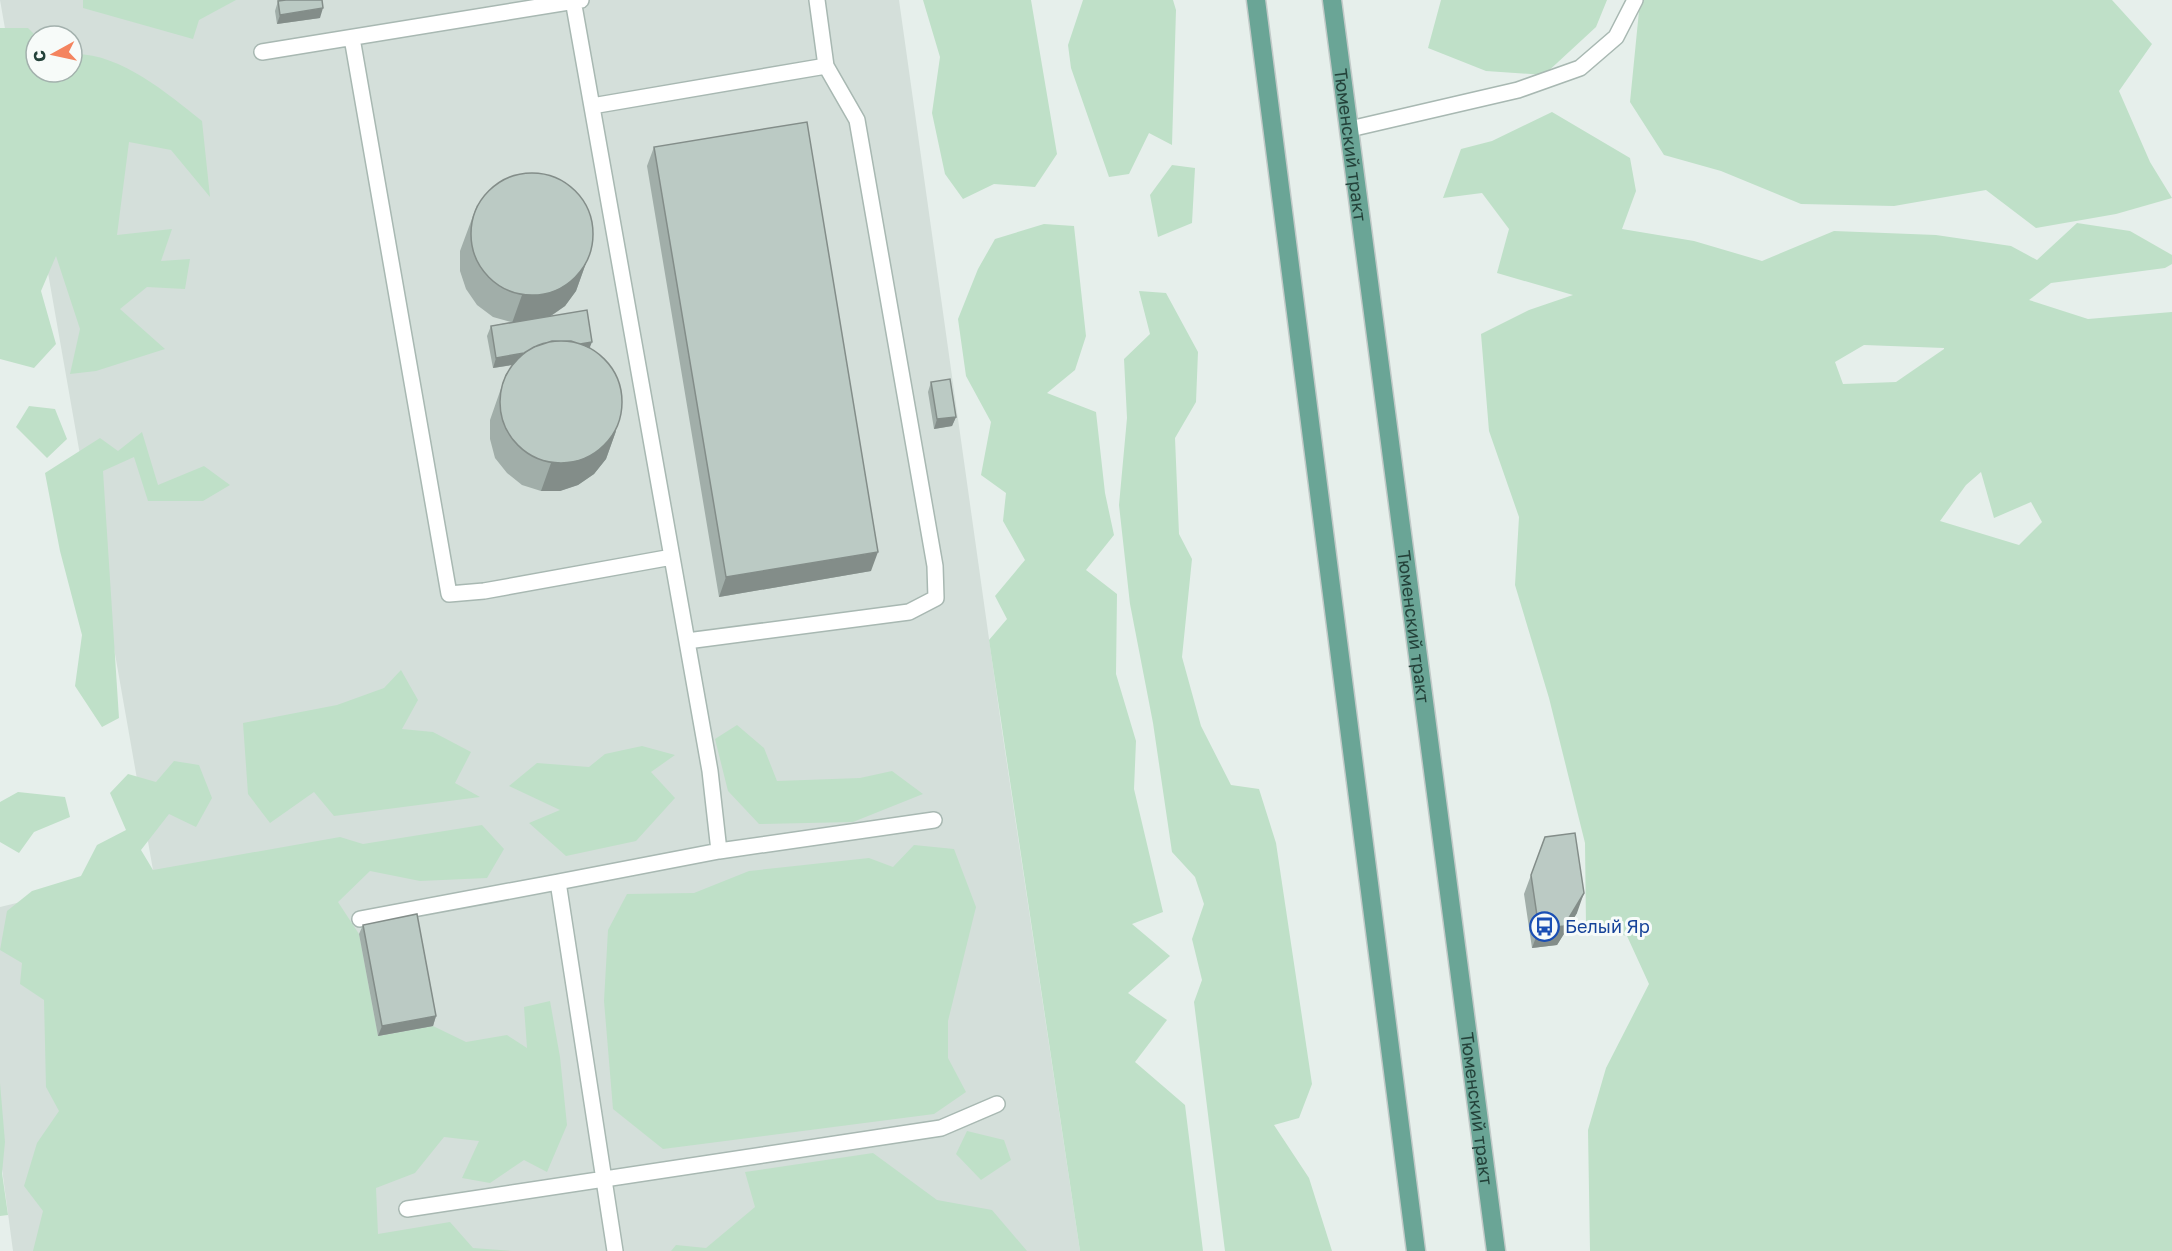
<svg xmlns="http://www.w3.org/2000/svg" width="2172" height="1251" viewBox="0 0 2172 1251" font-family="'Golos Text',sans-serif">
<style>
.built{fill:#d4dfda;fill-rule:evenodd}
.green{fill:#bfe0c8;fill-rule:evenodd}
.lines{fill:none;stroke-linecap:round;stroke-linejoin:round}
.service-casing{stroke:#a8b8b2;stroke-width:18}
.primary-casing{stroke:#c2cac8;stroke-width:21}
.service{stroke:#fff;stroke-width:15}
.primary{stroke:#6aa596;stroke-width:18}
.wall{fill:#a1aea9}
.shaded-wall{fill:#838d89}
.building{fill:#bbcac4;stroke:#838d89;stroke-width:1.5}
.labels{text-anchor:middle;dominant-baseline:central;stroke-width:6;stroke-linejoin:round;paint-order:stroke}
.street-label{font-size:18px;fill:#24423a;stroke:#f7fbf9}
.transit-label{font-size:18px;fill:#164399;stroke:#f7fbf9;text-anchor:start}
</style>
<rect width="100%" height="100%" fill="#e6efeb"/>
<path class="built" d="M0 0H899L1001 724 1080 1251H13L0 1154V907L153 870ZM36 36H72V72H36Z"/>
<path class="green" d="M83 0H236L199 20 193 39 83 8Z
M923 0H1031L1057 154 1035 187 994 184 963 199 945 174 932 113 940 57Z
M1083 0H1173L1176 10 1172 145 1149 133 1129 174 1109 177 1071 68 1068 45Z
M1441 0H1607L1596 27 1544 75 1486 71 1428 48Z
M1644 0H2112L2152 44 2119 91 2150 162 2172 198 2116 214 2036 228 1986 190 1894 206 1801 204 1721 171 1664 155 1630 102 1639 11Z
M0 28H28L36 36V60L33 67 44 77 48 72H72V54C119 52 167 93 202 121L210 197 171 150 129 142 117 235 172 229 161 261 190 259 185 289 147 287 120 309 165 349 96 371 70 374 80 329 56 256 41 291 56 344 34 368 0 359Z
M1552 112 1630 158 1636 191 1622 229 1694 241 1762 261 1834 231 1936 235 2011 246 2037 260 2077 223 2130 231 2172 255V264L2165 268 2051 283 2029 300 2088 319 2172 312V1251H1590L1588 1130 1606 1068 1649 984 1627 936 1586 926 1585 843 1549 698 1515 585 1519 517 1489 431 1481 334 1529 310 1573 295 1497 273 1509 229 1482 193 1443 198 1461 149 1492 141ZM1864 345 1944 348V349L1896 382 1843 384 1835 362ZM1981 472 1994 518 2031 502 2042 522 2019 545 1940 521 1966 485Z
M1172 165 1195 168 1192 223 1158 237 1150 195Z
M1044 224 1074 226 1086 336 1075 370 1047 393 1096 412 1105 493 1114 535 1086 570 1117 594 1116 674 1136 741 1134 789 1163 912 1132 924 1170 956 1128 993 1167 1020 1135 1062 1185 1105 1203 1251H1080L989 640 1007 619 995 596 1025 560 1003 521 1006 493 981 475 991 422 966 376 958 319 978 269 995 239Z
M1139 291 1166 293 1198 352 1196 402 1175 438 1179 534 1192 559 1182 657 1201 726 1231 785 1259 789 1276 843 1312 1084 1299 1118 1274 1125 1309 1178 1332 1251H1225L1194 1002 1202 980 1192 939 1204 904 1195 877 1172 852 1153 723 1130 604 1119 505 1127 418 1124 359 1150 334Z
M29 406 55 409 67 439 47 458 16 427Z
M142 432 158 485 204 466 230 485 203 501H148L134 457 103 471 119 718 102 727 75 686 82 635 60 551 45 473 100 438 118 451Z
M401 670 418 700 402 729 433 732 471 752 455 783 480 797 334 816 314 792 270 823 248 794 243 723 337 705 384 688Z
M737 725 764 748 777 781 860 778 892 771 923 794 853 822 759 824 728 791 715 739Z
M642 746 675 755 651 772 675 798 636 841 566 856 529 823 560 810 509 786 537 763 589 767 605 754Z
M174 761 199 765 212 798 196 827 169 814 141 850 153 870 340 837 363 844 482 825 504 849 487 878 420 881 370 871 338 902 359 934 378 1036 433 1026 466 1042 507 1035 527 1048 524 1007 550 1001 560 1057 567 1125 547 1172 524 1160 490 1183 462 1178 479 1141 444 1137 415 1173 376 1188 378 1234 450 1222 473 1248 512 1251H33L43 1211 24 1186 37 1143 59 1111 46 1087 44 1000 20 984 22 963 0 950 7 911 32 891 81 876 97 845 126 830 110 793 128 774 156 782Z
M18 792 65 797 70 817 34 832 19 853 0 842V802Z
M914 845 954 849 976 907 948 1021V1058L966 1092 934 1114 663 1149 613 1109 604 1001 608 930 627 894 694 893 749 871 869 858 893 867Z
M0 1083 5 1142 2 1173 8 1215 0 1216Z
M967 1131 1004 1140 1011 1160 981 1180 956 1154Z
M873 1153 937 1200 992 1210 1027 1251H671L676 1245 706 1248 755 1207 745 1172Z"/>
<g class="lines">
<defs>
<path id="service" d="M573 0 710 771 719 851 558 882 615 1251
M352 38 449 594 484 591 672 557
M262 52 581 0
M592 106 826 66
M1350 129 1518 90 1580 68 1616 37 1635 0
M687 641 909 612 936 598 935 566 857 120 826 66 817 0
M719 851 934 820
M360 919 558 882
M407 1209 941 1128 997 1104"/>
<g id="primary">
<path d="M1256 0 1416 1251"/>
<path id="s1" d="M1332 0 1496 1251"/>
</g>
</defs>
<use href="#service" class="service-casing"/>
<use href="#primary" class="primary-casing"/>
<use href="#service" class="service"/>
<use href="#primary" class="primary"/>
</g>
<path class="wall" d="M278 1 320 18 277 24 275 11Z
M654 147 871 571 719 597 647 166Z
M477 205 586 263 576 291 565 306 551 316 590 347 616 431 606 459 594 474 578 485 560 491H541L522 485 507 473 495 458 490 439V420L506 374 513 365 493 368 487 336 491 326 511 322 493 317 477 305 466 289 460 271V251Z
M931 382 956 417 952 426 934 429 928 392Z
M1545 837 1577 913 1557 945 1532 948 1524 894Z
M363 925 436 1016 433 1026 378 1036 359 934Z"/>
<path class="shaded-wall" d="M323 8 320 18 277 24 280 15Z
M586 263 576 291 565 306 549 317 512 323 522 295Z
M592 342 588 352 493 368 496 358Z
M956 417 952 426 934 429 937 419Z
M616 431 606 459 594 474 578 485 560 491H541L551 463Z
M878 552 871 571 719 597 726 577Z
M1584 893 1577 913 1557 945 1532 948 1539 929Z
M436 1016 433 1026 378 1036 382 1026Z"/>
<path class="building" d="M286 0H322L323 8 280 15 278 1Z
M807 122 878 552 726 577 654 147Z
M471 234a61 61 0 1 1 122 0a61 61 0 1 1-122 0Z
M587 310 592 342 580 344 571 341H552L534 347 524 353 496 358 491 326Z
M500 402a61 61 0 1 1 122 0a61 61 0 1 1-122 0Z
M950 379 956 417 937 419 931 382Z
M1575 833 1584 893 1564 926 1539 929 1531 875 1545 837Z
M417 914 436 1016 382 1026 363 925Z"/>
<defs>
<symbol id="bus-ring" viewBox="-11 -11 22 22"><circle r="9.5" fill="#f7fbf9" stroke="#1a4fb4" stroke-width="1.5"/><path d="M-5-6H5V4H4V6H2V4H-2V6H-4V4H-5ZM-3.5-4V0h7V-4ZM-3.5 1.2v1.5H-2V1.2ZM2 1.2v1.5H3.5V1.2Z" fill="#1a4fb4"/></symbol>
</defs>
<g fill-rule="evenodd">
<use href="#bus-ring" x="1528" y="910" width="33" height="33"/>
</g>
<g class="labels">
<g class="street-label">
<text stroke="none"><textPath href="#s1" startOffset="146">Тюменский тракт</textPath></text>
<text stroke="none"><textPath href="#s1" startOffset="632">Тюменский тракт</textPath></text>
<text stroke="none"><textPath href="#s1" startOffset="1118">Тюменский тракт</textPath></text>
</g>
<g class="transit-label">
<text x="1565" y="926">Белый Яр</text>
</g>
</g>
<g transform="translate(54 54) rotate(262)"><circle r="28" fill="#f7fbf9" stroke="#a3b1ad" stroke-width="1.5"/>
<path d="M0-4.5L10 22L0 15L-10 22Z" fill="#f4845f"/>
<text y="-9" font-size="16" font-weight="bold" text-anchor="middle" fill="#24423a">С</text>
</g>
</svg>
